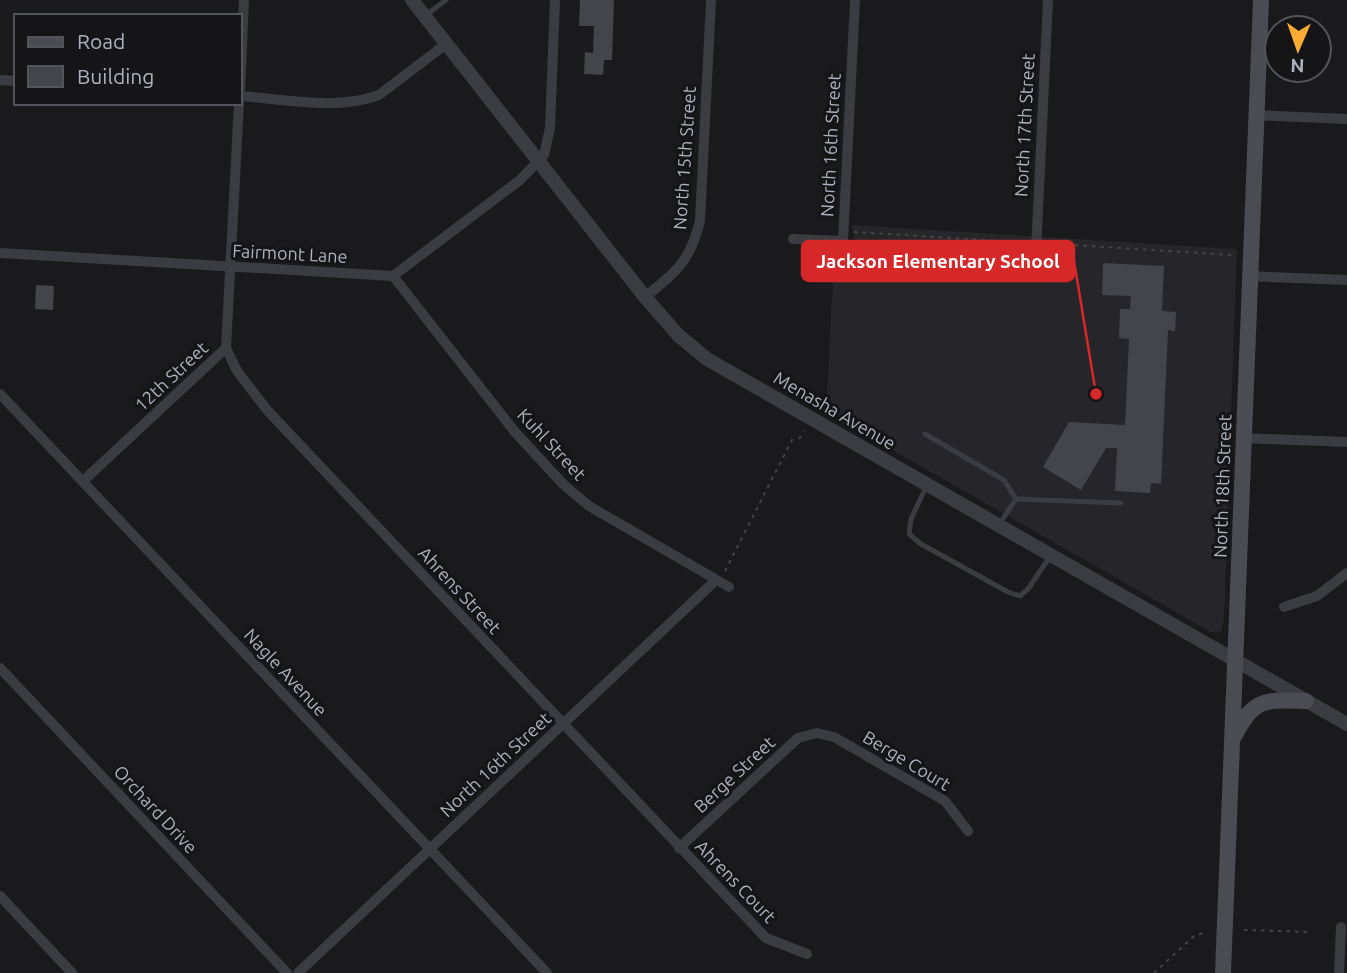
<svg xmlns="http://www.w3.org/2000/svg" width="1347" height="973" viewBox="0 0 1347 973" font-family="Ubuntu,sans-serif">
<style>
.built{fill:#26262a}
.building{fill:#44454a}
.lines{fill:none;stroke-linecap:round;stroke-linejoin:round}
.path{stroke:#414449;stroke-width:2;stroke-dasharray:3.5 5;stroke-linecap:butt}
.service{stroke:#3b3c42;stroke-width:5}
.minor{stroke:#3b3c42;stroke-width:10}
.tertiary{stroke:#3b3c42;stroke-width:14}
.secondary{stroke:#494c52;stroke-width:16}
.labels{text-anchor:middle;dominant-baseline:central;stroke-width:6;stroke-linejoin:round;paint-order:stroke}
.street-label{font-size:18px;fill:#acb2bd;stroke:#151518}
.leader{fill:none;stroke:#d62828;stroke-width:2.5}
.callout-dot{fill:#d62828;stroke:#151518;stroke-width:2.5}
.callout{fill:#d62828;stroke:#d62828;stroke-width:2.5}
.callout-label{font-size:19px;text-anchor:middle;font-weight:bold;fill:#fff}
</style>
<rect width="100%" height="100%" fill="#1a1a1d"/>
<path class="built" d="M852 225 1237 249 1224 619 1221 631 1217 633 1211 632 826 412 834 260H842L853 248 855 241Z"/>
<path class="building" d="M580 0H614L612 60H604L603 75 584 74 585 52 593 53 594 26H579Z
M1103 263 1164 266 1162 311 1176 312 1175 331 1168 330 1161 484 1151 483 1150 493 1115 491 1117 448H1106L1081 490 1043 467 1069 422 1125 425 1129 339 1119 338 1120 309H1130L1131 296 1102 295Z
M36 285 54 286 53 310 35 309Z"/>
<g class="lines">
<path class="path" d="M854 232 1017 242
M1058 244 1232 255
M799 439 804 431
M725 571 794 436
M1244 930 1311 932
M1154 973 1193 937 1205 932"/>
<path class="service" d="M425 16 446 0
M925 434 1004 480 1016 499 1000 523
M927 485 911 519 909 534 921 544 1008 592 1020 596 1028 589 1051 555
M1016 499 1121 503"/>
<path class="minor" d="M0 80 16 81
M240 93 244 0
M240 96C284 99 336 111 379 95L446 44
M1255 115 1347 119
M793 239 843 241 855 0
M1036 252 1048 0
M0 253 393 276 520 180 544 155 550 128 555 0
M393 276 515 432 563 484 589 506 729 587
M1248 276 1347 280
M645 297C676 272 690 262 700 221L711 0
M226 348 237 371 268 411 766 938 807 954
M0 394 547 973
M1242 438 1347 442
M83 481 226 348 239 103
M1284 607 1317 596 1347 573
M0 668 287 973
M679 848 798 738 817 733 834 737 945 801 968 831
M0 896 72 973
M298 973 716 580
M1339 973 1341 927"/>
<path class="tertiary" d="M412 0 645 297 678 335 707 359 1347 724"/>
<path class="secondary" d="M1235 735C1254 697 1266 700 1306 701
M1223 973 1261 0"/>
</g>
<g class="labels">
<g class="street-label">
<text transform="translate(1024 125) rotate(-87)">North 17th Street</text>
<text transform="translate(830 145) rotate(-87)">North 16th Street</text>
<text transform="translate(684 158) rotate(-86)">North 15th Street</text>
<text transform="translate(290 253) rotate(3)">Fairmont Lane</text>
<text transform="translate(171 376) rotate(-43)">12th Street</text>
<text transform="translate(835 410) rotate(30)">Menasha Avenue</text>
<text transform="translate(552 444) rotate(47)">Kuhl Street</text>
<text transform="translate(1222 486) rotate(-88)">North 18th Street</text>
<text transform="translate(460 590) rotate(47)">Ahrens Street</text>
<text transform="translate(286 672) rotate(47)">Nagle Avenue</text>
<text transform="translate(907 760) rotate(31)">Berge Court</text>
<text transform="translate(495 764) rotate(-43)">North 16th Street</text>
<text transform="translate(734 774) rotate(-43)">Berge Street</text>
<text transform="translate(156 809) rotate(47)">Orchard Drive</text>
<text transform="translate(736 881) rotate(46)">Ahrens Court</text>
</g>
</g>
<path class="leader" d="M1096 394L1074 261"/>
<circle class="callout-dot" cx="1096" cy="394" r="7"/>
<rect class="callout" x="802" y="241" width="272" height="40" rx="7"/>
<g class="callout-label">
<text x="938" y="268">Jackson Elementary School</text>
</g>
<rect x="14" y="14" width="228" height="91" fill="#151518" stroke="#51545a" stroke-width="2"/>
<rect x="28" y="37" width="35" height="10" fill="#494c52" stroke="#51545a" stroke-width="2"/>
<text x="77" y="49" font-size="21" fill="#acb2bd">Road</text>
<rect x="28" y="66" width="35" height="21" fill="#44454a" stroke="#51545a" stroke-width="2"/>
<text x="77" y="84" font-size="21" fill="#acb2bd">Building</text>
<g transform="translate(1298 49) rotate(182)"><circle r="33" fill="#151518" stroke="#51545a" stroke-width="2"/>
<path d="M0-5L12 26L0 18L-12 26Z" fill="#fcac33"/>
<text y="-10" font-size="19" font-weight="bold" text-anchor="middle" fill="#acb2bd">N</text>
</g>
</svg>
